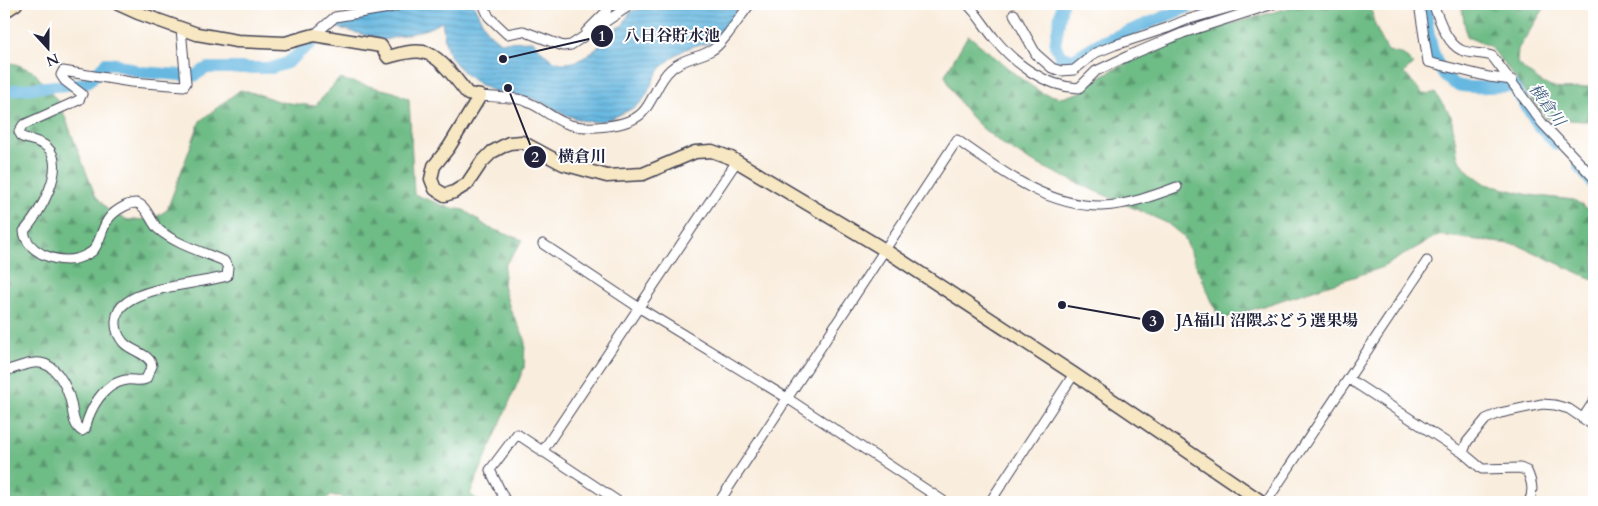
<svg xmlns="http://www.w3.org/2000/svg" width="1598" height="506" viewBox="0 0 1598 506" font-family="Cardo,'Noto Serif JP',serif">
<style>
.forest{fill:url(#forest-firs);stroke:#486f60}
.water{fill:url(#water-rules);stroke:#446d8e}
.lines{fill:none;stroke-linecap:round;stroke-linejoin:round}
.river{stroke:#66b8e1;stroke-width:12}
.street-casing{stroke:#424053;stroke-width:11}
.secondary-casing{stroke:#424053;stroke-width:15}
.street{stroke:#fff;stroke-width:9}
.secondary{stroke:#f7e8c3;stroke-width:12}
.labels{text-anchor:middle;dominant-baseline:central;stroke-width:4;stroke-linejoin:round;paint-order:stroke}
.water-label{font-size:16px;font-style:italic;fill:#3d5e7d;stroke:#fff}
.leader{fill:none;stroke:#22223b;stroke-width:2}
.callout-dot{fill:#22223b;stroke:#fff;stroke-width:2}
.mark-label{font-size:15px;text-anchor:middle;font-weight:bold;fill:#fff}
.callout-label{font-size:16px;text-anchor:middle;font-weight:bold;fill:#22223b;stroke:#fff;stroke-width:4;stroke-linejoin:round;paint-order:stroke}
</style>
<defs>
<pattern id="forest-firs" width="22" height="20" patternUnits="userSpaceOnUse" patternTransform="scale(1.25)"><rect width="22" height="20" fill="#6ebc86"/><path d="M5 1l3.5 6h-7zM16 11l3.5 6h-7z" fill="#5a986f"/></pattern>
<pattern id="water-rules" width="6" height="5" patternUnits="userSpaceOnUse" patternTransform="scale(1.25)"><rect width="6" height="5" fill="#66b8e1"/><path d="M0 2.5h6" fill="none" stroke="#5495b8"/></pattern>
</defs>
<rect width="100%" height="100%" fill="#fff"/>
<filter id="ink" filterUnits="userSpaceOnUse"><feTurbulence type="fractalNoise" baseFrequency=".02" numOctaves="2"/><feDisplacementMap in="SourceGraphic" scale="10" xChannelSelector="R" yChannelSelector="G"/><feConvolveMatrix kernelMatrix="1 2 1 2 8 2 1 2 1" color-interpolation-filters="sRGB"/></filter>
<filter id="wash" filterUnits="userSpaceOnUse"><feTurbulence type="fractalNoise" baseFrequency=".0096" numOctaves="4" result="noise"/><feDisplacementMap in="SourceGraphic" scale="20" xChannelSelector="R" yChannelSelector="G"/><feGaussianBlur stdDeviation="1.12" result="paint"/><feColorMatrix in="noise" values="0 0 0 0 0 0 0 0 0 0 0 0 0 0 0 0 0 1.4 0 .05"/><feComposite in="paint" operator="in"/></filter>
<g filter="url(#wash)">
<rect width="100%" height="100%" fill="#f9eddd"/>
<path class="forest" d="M1295 4H1372C1370 21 1380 36 1388 51L1404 55 1413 64 1404 73 1423 94 1435 93 1451 116 1458 158 1469 172 1486 184 1529 195 1574 200 1594 213V280L1518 245 1438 235 1381 268 1220 320 1184 237 1167 223C1138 210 1109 197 1080 184 1025 159 969 135 945 75L968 35 1020 78 1042 93 1062 98 1081 92 1101 76 1121 66 1199 33 1285 9Z
M1458 4H1547L1518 49 1517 63C1526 71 1542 85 1554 88 1566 90 1583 88 1594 85V121H1583L1546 118 1491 47 1467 37 1461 5Z
M4 62 16 64 34 72 60 104 95 195 110 212 128 220 153 219 167 210 200 121 240 90 258 94 280 102 315 106 339 79 394 92 409 99 414 194 447 207 464 210 489 228 523 240 505 265 503 285 510 309 525 339 524 368 470 494 480 502H346L341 496H330L322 502H4Z"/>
<path class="water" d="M409 4H473L487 31 500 42 533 41C538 46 542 52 547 56 562 70 583 61 597 48 607 38 608 31 623 25L630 12C634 11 638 9 642 9 653 7 655 14 665 4H742L712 42C706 45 700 44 694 46 684 49 672 57 665 64 653 75 652 87 643 100 639 107 611 119 603 121 577 125 560 110 538 101 525 95 511 95 497 92 477 86 454 68 447 48 444 40 444 30 442 22L427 29 384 40 335 27 343 21 405 8Z"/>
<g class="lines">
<path class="river" d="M1062 4 1055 45 1061 57 1073 59 1099 43 1196 4
M1426 4C1426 26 1433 73 1455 84 1467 90 1499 86 1513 86L1539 126 1556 144
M4 91 87 83 106 63 116 64 140 72 194 76 207 68H272L287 63 311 43
M1579 167 1594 185"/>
</g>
</g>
<g filter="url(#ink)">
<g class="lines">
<defs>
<path id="street" d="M483 4 489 17 507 34 523 31 563 46 571 45 632 4
M967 4C978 14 984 26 994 38 1014 63 1045 87 1079 88L1096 71 1128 56 1183 33 1273 4
M1419 4 1428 62 1489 77 1512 80
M1433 4C1439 18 1446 43 1461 50 1471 54 1482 53 1492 56L1543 124 1594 178
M1014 14 1036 54 1052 68 1061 71 1074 70 1095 53 1115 45 1167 28 1186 20 1242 4
M586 32 606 12 609 4
M314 35 335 17 389 8 403 4
M480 96C494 97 509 97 522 100 539 105 550 117 565 123 583 131 628 127 642 113 654 101 657 81 671 69 683 58 698 58 712 50 722 45 742 14 750 4
M543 244 638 307 787 398 945 502
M4 371C13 369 24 364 34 363 55 360 67 386 71 403 73 412 73 426 82 431L85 429C90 408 103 384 126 380 134 379 138 382 146 379L152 366C151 354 130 351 123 342 113 330 113 311 127 302 148 286 200 284 227 276L228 267 224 261C203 252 175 244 158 229 151 222 146 204 136 203 132 203 129 204 125 206 101 218 106 229 95 248 93 252 90 253 86 255 71 263 57 261 42 254 33 249 25 241 24 231 39 215 68 166 47 147 40 141 30 140 22 137L19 132 23 125 79 100 82 94 65 81 61 75 63 71 131 82 184 86 186 83 181 29
M1349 379 1463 453 1482 469 1520 468 1527 471C1532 482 1534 491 1529 502
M1583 418 1594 401
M542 452 737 161
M1463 453 1467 442 1486 419 1500 413 1542 404 1555 405 1569 409 1594 426
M506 502 490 470 517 434 619 502
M719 502 957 140C1000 170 1047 207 1102 206 1128 205 1153 196 1177 187
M990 502 1074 374
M1266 502 1427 261"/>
<path id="secondary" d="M118 4 138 13 197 34 237 41 285 43 314 35 381 46 388 57C399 54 412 50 423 52 440 55 457 81 468 94L480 96 449 147 434 166 431 179 435 189 445 195 454 192 467 184 481 163 492 152 509 143 522 142 563 164 607 176 643 174 695 152 712 151 731 158 885 250 1074 374 1262 502
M4 12 16 4"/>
</defs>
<use href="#street" class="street-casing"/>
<use href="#secondary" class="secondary-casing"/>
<use href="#street" class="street"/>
<use href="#secondary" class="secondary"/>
</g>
</g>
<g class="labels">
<g class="water-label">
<text transform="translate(1547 105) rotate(54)">横倉川</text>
</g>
</g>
<path class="leader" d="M503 59L602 36M508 88L535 157M1062 305L1153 321"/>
<g class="callout-dot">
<circle cx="503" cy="59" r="5"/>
<circle cx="508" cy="88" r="5"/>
<circle cx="1062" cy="305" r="5"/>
<circle cx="602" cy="36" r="12"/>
<circle cx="535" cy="157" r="12"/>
<circle cx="1153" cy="321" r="12"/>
</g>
<g class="mark-label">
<text x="602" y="41">1</text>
<text x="535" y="162">2</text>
<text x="1153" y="326">3</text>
</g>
<g class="callout-label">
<text x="672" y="41">八日谷貯水池</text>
<text x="582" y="162">横倉川</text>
<text x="1267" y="326">JA福山 沼隈ぶどう選果場</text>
</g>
<rect width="1598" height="506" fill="none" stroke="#fff" stroke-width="20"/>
<g transform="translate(48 48) rotate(159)" stroke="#ffffff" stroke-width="4" paint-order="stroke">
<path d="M0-4L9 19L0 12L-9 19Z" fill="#22223b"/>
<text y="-8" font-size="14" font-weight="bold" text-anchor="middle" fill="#22223b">N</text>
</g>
</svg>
